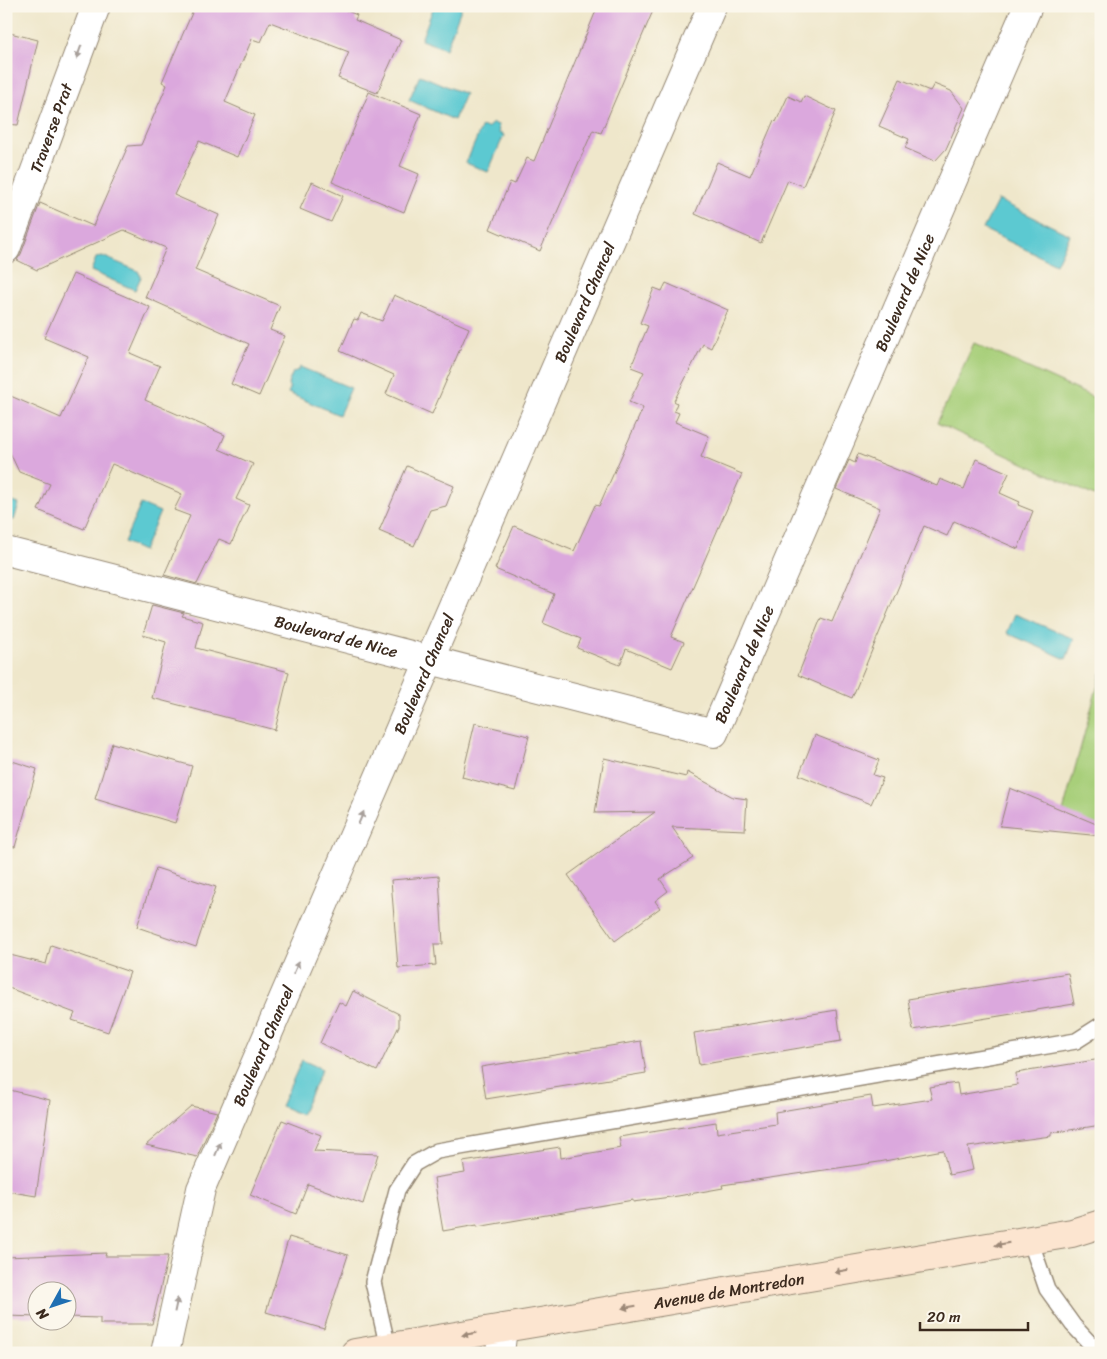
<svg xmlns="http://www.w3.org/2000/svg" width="1107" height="1359" viewBox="0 0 1107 1359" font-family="Sriracha,sans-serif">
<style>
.green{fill:#a8cf7a;stroke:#727c4c}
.water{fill:#5cc9d1;stroke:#4c7a78}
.building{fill:#dba8dd}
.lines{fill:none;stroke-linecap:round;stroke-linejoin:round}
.lane-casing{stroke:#958874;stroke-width:18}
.street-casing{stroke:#958874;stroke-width:30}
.secondary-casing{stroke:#958874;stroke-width:30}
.lane{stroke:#fff;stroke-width:15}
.street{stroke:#fff;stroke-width:28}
.secondary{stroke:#fce5d0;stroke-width:28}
.oneway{fill:#a79f9a}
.oneway2{fill:#9c8877}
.labels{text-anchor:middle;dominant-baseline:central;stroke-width:4.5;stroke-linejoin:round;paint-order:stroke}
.street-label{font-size:16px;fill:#3b2a1e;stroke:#fbf7ec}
</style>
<rect width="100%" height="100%" fill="#fbf7ec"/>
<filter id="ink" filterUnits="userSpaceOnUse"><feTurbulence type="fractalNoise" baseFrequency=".02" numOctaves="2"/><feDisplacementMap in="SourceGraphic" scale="10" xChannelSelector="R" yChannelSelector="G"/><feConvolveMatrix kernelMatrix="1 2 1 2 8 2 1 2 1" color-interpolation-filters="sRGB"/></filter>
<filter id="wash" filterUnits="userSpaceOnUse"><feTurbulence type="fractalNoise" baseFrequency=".0096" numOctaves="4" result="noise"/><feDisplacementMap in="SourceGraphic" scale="20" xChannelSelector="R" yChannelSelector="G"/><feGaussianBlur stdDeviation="1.12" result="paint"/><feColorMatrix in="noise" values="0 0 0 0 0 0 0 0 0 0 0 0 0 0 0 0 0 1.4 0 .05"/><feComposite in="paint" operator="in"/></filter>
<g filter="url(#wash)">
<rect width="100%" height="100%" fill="#efe7cb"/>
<path class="green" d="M974 343 1101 401V499L937 423Z
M1101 673V834L1058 830Z"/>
<path class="water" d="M434 6H462L446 49 421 40Z
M420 75 465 94 454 120 409 100Z
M493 123 498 125 499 133 504 135 488 172 466 163 482 126 487 128Z
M998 200 1070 235 1056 264 983 229Z
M102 256 138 271 141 277 135 290 91 271 96 258Z
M300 367 351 388 339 415 288 393 290 389 288 384 293 372 299 370Z
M6 500 19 504 14 520 6 519Z
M141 504 160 512 143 551 124 542Z
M1015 614 1074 639 1066 659 1007 633Z
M302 1060 322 1069 301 1115 281 1106Z"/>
<g id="blocks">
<path class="building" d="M195 6H335L357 15 355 20 401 40 377 93 338 78 349 52 270 22 261 42 252 39 225 102 255 115 237 157 199 141 174 195 219 215 195 270 280 306 270 330 285 336 259 396 231 384 249 344 145 297 166 248 124 230 37 270 17 260 21 254 40 203 93 226 128 146 141 145 167 85 162 82Z
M598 6H655L601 133 593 130 540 251 490 229 510 182 515 184 527 158 534 161Z
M6 32 38 40 18 125 6 124Z
M900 79 930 91 934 84 951 91 964 108 946 149 935 161 905 148 909 139 879 126Z
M369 92 421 114 400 166 419 174 404 212 332 182Z
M788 96 801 102 804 96 836 111 803 186 788 180 761 243 695 214 717 162 750 176 774 120 776 122Z
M312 182 343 196 331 222 300 209Z
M73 274 150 307 130 353 160 366 145 400 225 435 219 449 253 464 236 499 249 505 231 544 219 539 197 584 164 575 190 516 174 510 182 494 112 464 84 529 38 510 50 484 19 472 6 444V394L61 418 89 357 44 338Z
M666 283 728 310 711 348 703 344 674 401 677 403 674 411 679 413 675 422 709 436 701 457 742 474 671 637 684 642 672 668 626 649 620 665 577 648 581 639 543 623 554 594 495 569 514 526 574 551 595 505 599 506 643 408 629 402 644 372 631 367 648 326 640 323 654 288 662 291Z
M394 295 469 328 432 414 386 394 394 375 340 351 354 319 358 320 361 313 382 321Z
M858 454 937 486 940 479 964 489 976 459 1009 473 1000 493 1020 502 1018 505 1033 511 1018 549 954 521 947 536 924 526 852 698 798 675 821 618 832 622 880 508 836 489 849 460 855 463Z
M407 466 454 486 446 506 430 510 414 546 379 531Z
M152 605 184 613 182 616 203 622 196 648 289 672 275 730 152 698 166 642 143 635Z
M475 723 529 736 515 791 462 777Z
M815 735 879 760 873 775 883 778 871 804 799 775Z
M112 743 192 766 175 823 95 799Z
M604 758 686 777 687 772 733 797 747 799 745 830 672 827 693 858 660 879 668 891 655 901 660 908 615 941 568 875 655 812 595 813Z
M6 759 37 769 15 847 6 846Z
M1010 788 1101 826V836L1000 826Z
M156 868 216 887 196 947 137 927Z
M439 876 443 944H434L436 965 398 968 391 880Z
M51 945 130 972 108 1032 72 1020 75 1013 6 987V954L46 964Z
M1068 973 1074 1004 913 1030 908 999Z
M353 991 399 1014V1026L377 1071 320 1043 339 1002 346 1006Z
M837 1010 841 1041 699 1065 694 1033Z
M641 1041 646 1073 486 1099 481 1067Z
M1101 1059V1125L1051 1133V1136L968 1147 973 1170 949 1175 943 1150 879 1162 722 1185 723 1188 678 1196 633 1202V1200L477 1227V1225L443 1231 434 1178 465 1173 463 1162 560 1147 561 1158 621 1148 619 1137 716 1122 717 1133 776 1124 775 1112 871 1096 873 1108 932 1099 929 1087 957 1083 959 1095 1017 1085 1016 1073Z
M6 1089 50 1100 36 1196 6 1191Z
M191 1106 217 1112 197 1157 146 1145Z
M282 1120 321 1135 314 1151 378 1154 363 1204 308 1184 296 1214 250 1195Z
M289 1237 348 1255 324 1329 266 1312Z
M106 1253 105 1256H168L152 1324H100V1318L68 1317V1292H38V1317L6 1316V1257Z"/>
</g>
</g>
<g filter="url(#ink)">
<use href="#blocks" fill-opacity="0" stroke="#958874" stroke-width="1"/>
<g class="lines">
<defs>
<path id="lane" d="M1030 1240 1047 1289 1073 1325 1099 1353
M388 1348 373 1282 397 1190 414 1164 437 1151 1076 1041 1101 1025"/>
<g id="street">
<path id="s1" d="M6 249 96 6"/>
<path id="s2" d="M6 551 714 733 1028 6"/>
<path id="s3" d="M165 1353 201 1189 712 6"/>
<path d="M500 1353 503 1328"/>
</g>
<g id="secondary">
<path id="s4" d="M355 1353 1072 1233 1101 1224"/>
</g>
</defs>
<use href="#lane" class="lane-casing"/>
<use href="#street" class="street-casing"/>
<use href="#secondary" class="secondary-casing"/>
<use href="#lane" class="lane"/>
<use href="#street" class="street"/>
<use href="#secondary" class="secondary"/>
</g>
<defs><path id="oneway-solid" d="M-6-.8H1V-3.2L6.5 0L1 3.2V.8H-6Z" transform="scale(1.25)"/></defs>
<g class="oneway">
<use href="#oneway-solid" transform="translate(79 52) rotate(110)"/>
<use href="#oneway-solid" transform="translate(361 818) rotate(-67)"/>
<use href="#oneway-solid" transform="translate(296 968) rotate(-67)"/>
<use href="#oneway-solid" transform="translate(218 1149) rotate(-67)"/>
<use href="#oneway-solid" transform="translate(176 1305) rotate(-78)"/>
</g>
<g class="oneway2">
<use href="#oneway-solid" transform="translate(1002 1244) rotate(170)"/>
<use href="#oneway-solid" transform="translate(841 1271) rotate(170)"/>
<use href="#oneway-solid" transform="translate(629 1307) rotate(170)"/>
<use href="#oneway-solid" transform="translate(469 1334) rotate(170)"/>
</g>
</g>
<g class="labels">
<g class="street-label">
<text stroke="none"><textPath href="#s1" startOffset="129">Traverse Prat</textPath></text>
<text stroke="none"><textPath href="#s2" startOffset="1211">Boulevard de Nice</textPath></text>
<text stroke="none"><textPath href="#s3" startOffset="1134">Boulevard Chancel</textPath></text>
<text stroke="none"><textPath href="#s2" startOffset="341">Boulevard de Nice</textPath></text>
<text stroke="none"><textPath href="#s2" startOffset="806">Boulevard de Nice</textPath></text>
<text stroke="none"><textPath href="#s3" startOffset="729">Boulevard Chancel</textPath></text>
<text stroke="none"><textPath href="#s3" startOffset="324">Boulevard Chancel</textPath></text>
<text stroke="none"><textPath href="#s4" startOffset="379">Avenue de Montredon</textPath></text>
</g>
</g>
<rect width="1107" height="1359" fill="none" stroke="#fbf7ec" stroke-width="25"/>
<g transform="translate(52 1306) rotate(230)"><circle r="24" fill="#fbf7ec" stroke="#aea59a"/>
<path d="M0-4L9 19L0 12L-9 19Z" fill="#1f6fb2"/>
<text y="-8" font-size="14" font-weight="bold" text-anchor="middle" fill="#3b2a1e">N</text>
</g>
<path d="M920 1322v8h108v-8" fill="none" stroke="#3b2a1e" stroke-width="2.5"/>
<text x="927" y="1322" font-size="15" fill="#3b2a1e" stroke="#fbf7ec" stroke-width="4" paint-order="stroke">20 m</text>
</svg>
